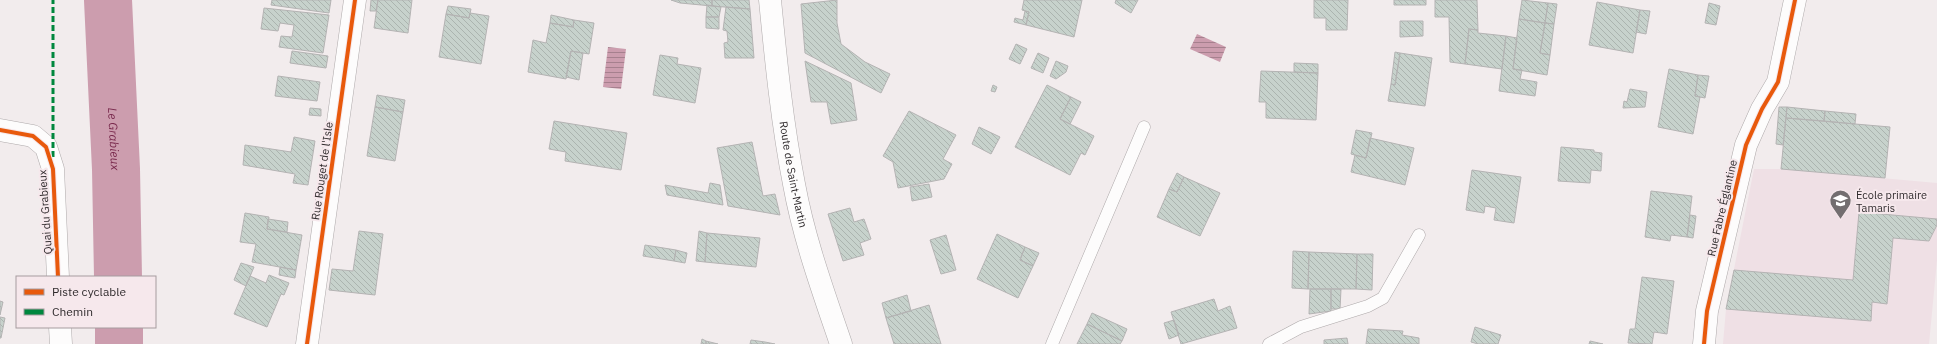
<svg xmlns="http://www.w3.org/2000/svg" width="1937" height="344" viewBox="0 0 1937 344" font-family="'IBM Plex Sans',sans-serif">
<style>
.built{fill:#efe0e5}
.water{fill:url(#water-rules)}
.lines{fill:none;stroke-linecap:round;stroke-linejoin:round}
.river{stroke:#cc9dae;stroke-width:48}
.building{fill:url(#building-back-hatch);stroke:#b4b3b3}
.service-casing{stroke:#aea9aa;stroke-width:13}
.minor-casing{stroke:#aea9aa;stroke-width:23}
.secondary-casing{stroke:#aea9aa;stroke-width:23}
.service{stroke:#fdfcfc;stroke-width:12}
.minor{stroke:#fdfcfc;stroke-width:22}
.secondary{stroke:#fdfcfc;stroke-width:22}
.quiet{stroke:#00873e;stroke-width:3;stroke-dasharray:6 3;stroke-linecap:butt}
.cycleway-casing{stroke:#f6e8ec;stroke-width:6}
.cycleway{stroke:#e8590c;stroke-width:4}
.labels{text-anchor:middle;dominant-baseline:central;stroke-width:4;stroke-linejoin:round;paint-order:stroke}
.street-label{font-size:11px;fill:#2f2a2c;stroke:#f6e8ec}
.poi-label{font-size:11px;fill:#2f2a2c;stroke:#f6e8ec;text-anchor:start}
.water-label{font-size:12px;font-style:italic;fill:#7a2b4e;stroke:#f6e8ec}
</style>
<defs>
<pattern id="water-rules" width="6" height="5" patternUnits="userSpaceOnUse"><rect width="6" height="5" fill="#cc9dae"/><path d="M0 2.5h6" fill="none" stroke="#a6808e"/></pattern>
<pattern id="building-back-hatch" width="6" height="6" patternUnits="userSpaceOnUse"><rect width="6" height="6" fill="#c7d2cc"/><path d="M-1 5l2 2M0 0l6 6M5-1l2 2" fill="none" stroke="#abb4af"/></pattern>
</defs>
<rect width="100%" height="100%" fill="#f2eced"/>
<path class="built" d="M1754 169H1781L1937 183V260L1929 344H1723L1726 309Z"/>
<path class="water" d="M1197 34 1226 47 1220 62 1190 49Z
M608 47 626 49 621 89 603 87Z"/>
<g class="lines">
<g class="river">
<path id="s1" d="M108 0 116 169 118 277"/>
<path d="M119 327V344"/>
</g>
</g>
<path class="building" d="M272 0H331L329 13 271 5Z
M371 0H378L376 11H370Z
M378 0H412L408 33 374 28Z
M671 0H712V6L680 3Z
M712 0H749L750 9 712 6Z
M837 0V23L841 44 865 62 890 74 881 93 805 53 801 4Z
M1024 0H1082L1074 37 1026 25 1029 12 1022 10Z
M1116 0H1138L1131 13 1115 3Z
M1314 0H1348L1347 30H1326V18H1314Z
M1394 0H1426V5H1394Z
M1435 0H1477L1478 30 1469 29 1465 64 1450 62 1449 17H1435Z
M1522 0 1548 3 1545 23 1519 19Z
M1597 2 1640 10 1633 53 1589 45Z
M1548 3 1557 4 1554 24 1545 23Z
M1709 3 1720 6 1716 25 1705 23Z
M707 5 721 7 719 17H706Z
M448 6 471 9 469 18 446 14Z
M726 7 750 9 754 58H725L724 43 728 42 727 31 723 30Z
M264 8 329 15 323 53 279 47 281 36 292 37 294 25 280 23 278 31 261 29Z
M1640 10 1650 11 1646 34 1636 32Z
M1025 11 1029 12 1026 25 1014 22 1015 18 1023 20Z
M470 13 489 16 481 64 439 57 446 14 469 18Z
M551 15 574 20 573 27 550 23Z
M706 17H719V29L706 28Z
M1519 19 1545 23 1540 53 1550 55 1547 75 1513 69Z
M574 20 594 23 589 54 571 51 566 79 528 72 533 40 546 43 550 23 573 27Z
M1400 21H1423V36L1400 37Z
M1545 23 1554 24 1550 55 1540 53Z
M1469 29 1478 30V33L1506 36 1502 69 1465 64Z
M1506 36 1517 38 1513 69 1522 70 1520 79 1537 82 1535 96 1499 91Z
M1016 44 1027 49 1020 64 1009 59Z
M292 51 328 56 326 68 290 63Z
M571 51 583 53 579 80 566 77Z
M1395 52 1400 53 1395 85 1391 84Z
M1038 53 1049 58 1043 73 1031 68Z
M1400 53 1432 58 1425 106 1388 101 1391 84 1395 85Z
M660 55 678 58 677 64 701 68 695 103 653 95Z
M805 61 851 83 857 120 831 124 827 102H811Z
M1056 61 1068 66 1066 72 1056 79 1050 76Z
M1294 63 1318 64V73L1294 72Z
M1669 69 1698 75 1695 96 1700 97 1693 134 1658 127Z
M1261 71 1318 73 1316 120 1266 118V102H1259Z
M1698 75 1709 76 1705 98 1695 96Z
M278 76 320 82 317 101 275 96Z
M993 85 997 87 995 92 991 91Z
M1047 85 1071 97 1060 119 1094 136 1085 155 1081 153 1070 175 1015 147Z
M1630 89 1647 92 1645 107 1623 108 1624 101 1627 102Z
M377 95 405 100 403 112 375 107Z
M1071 97 1081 102 1070 124 1060 119Z
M375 107 403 112 395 161 367 156Z
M1779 107H1787L1783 145 1776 144Z
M1787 107 1825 111 1824 121 1786 118Z
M310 108 321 109V116L309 115Z
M909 111 956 135 943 159 952 164 944 179 898 188 893 162 883 156Z
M1825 111 1856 114 1855 124 1824 121Z
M1786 118 1890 127 1885 178 1781 169Z
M554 121 627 133 621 170 565 161 566 152 549 149Z
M979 127 1000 137 991 154 972 144Z
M1356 130 1372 133 1366 158 1351 154Z
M294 137 315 141 308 185 293 183 295 174 243 165 245 145 291 152Z
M1370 138 1414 148 1405 185 1351 172 1355 155 1366 158Z
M752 142 763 196 775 194 780 215 728 206 717 148Z
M1561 147 1594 150V152L1602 153 1601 171 1591 170 1590 183 1558 181Z
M1472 170 1521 177 1514 223 1494 220 1496 208 1485 206 1484 213 1466 210Z
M1177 173 1184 177 1177 192 1169 189Z
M1184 177 1220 193 1200 236 1157 217 1169 189 1177 192Z
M710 183 720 185 723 205 667 195 665 185 708 193Z
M929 184 932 197 912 201 910 187Z
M1651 191 1692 196 1687 237 1671 235 1670 241 1645 237Z
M850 208 854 222 864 219 871 239 860 243 864 255 843 261 828 214Z
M1859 212 1937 219V225L1929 241 1893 238 1887 304 1872 302 1871 321 1726 309 1734 270 1853 280Z
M245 213 269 217 267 229 302 235 296 270 252 262 256 244 240 242Z
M1690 215 1696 216 1693 238 1687 237Z
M268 219 288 222 287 232 267 229Z
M359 231 383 234 375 295 329 290 332 269 353 271Z
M699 231 707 233 705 262 696 261Z
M707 233 760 238 756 267 705 262Z
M997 234 1025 247 1020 260 1033 266 1018 298 977 279Z
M946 235 956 270 941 274 930 240Z
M645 245 676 250 674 261 643 256Z
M1025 247 1039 253 1033 266 1020 260Z
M676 250 687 253 685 263 674 261Z
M1293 251 1309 252 1308 289 1292 288Z
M1309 252 1357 254 1356 289H1308Z
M1357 254H1373L1372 290 1356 289Z
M241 263 254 267 246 286 234 280Z
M280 267 296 270 295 278 279 275Z
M269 275 289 283 284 295 281 294 267 327 234 314 250 276 266 283Z
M1642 277 1674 281 1667 334 1654 332 1652 344 1628 343 1630 329H1635Z
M1310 289H1331V311L1309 314Z
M1331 289H1341L1340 309H1331Z
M907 295 911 311 886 318 882 303Z
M1214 299 1218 311 1230 306 1237 328 1181 344 1171 312Z
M0 301 3 302 0 315Z
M929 305 941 344H894L886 318Z
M1092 313 1127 329 1122 341 1087 324Z
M0 317 5 318 1 338H0Z
M1174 320 1179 335 1169 339 1164 323Z
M1087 324 1122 341 1120 344H1077Z
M1475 327 1501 335 1498 344H1478L1471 342Z
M1368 329 1403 331 1402 335 1419 338V344H1366Z
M1347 338 1348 344H1324V340Z
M702 339 706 341V344H701Z
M751 340 765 342 775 344H750Z
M706 341 718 344H706Z
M1590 341 1603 344H1589Z"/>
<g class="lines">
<defs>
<path id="service" d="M1052 344 1144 127
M1269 344 1301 327 1368 306 1383 298 1419 235"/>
<path id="minor" d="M0 130 33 136 46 147 53 169 58 277
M60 327 61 344
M307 344 355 0
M1704 344 1707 311 1746 145 1762 109 1778 82 1795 0"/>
<g id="secondary">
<path id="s2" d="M770 0C776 61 782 123 794 184 804 239 823 291 841 344"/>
</g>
</defs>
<use href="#service" class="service-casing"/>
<use href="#minor" class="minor-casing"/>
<use href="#secondary" class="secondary-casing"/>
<use href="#service" class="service"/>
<use href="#minor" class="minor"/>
<use href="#secondary" class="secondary"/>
<path class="quiet" d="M53 157V0"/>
<defs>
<path id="cycleway" d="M0 130 33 136 46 147 53 169 58 277
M307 344 355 0
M1704 344 1707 311 1746 145 1762 109 1778 82 1795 0"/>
</defs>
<use href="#cycleway" class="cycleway-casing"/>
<use href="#cycleway" class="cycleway"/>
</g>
<defs>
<symbol id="school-pin" viewBox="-11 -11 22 30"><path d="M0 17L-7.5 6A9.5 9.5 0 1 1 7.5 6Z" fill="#736e70" stroke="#f6e8ec"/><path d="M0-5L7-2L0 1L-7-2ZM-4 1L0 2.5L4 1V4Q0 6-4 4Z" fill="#fff"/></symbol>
</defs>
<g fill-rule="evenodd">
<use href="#school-pin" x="1828" y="188" width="25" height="34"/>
</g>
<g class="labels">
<g class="street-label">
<text transform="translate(322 171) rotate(-82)">Rue Rouget de l'Isle</text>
<text stroke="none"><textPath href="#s2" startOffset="176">Route de Saint-Martin</textPath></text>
<text transform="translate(1722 208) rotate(-77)">Rue Fabre Églantine</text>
<text transform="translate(45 212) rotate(-94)">Quai du Grabieux</text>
</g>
<g class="poi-label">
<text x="1856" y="195">École primaire<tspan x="1856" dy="13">Tamaris</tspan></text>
</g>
<g class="water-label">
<text stroke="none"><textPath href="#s1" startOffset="139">Le Grabieux</textPath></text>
</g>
</g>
<rect x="16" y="276" width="140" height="52" fill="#f6e8ec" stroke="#a69c9f"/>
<rect x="24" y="289" width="20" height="6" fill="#e8590c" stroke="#a69c9f"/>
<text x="52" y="296" font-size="12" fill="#2f2a2c">Piste cyclable</text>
<rect x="24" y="309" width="20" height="6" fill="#00873e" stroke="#a69c9f"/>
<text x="52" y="316" font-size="12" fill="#2f2a2c">Chemin</text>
</svg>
